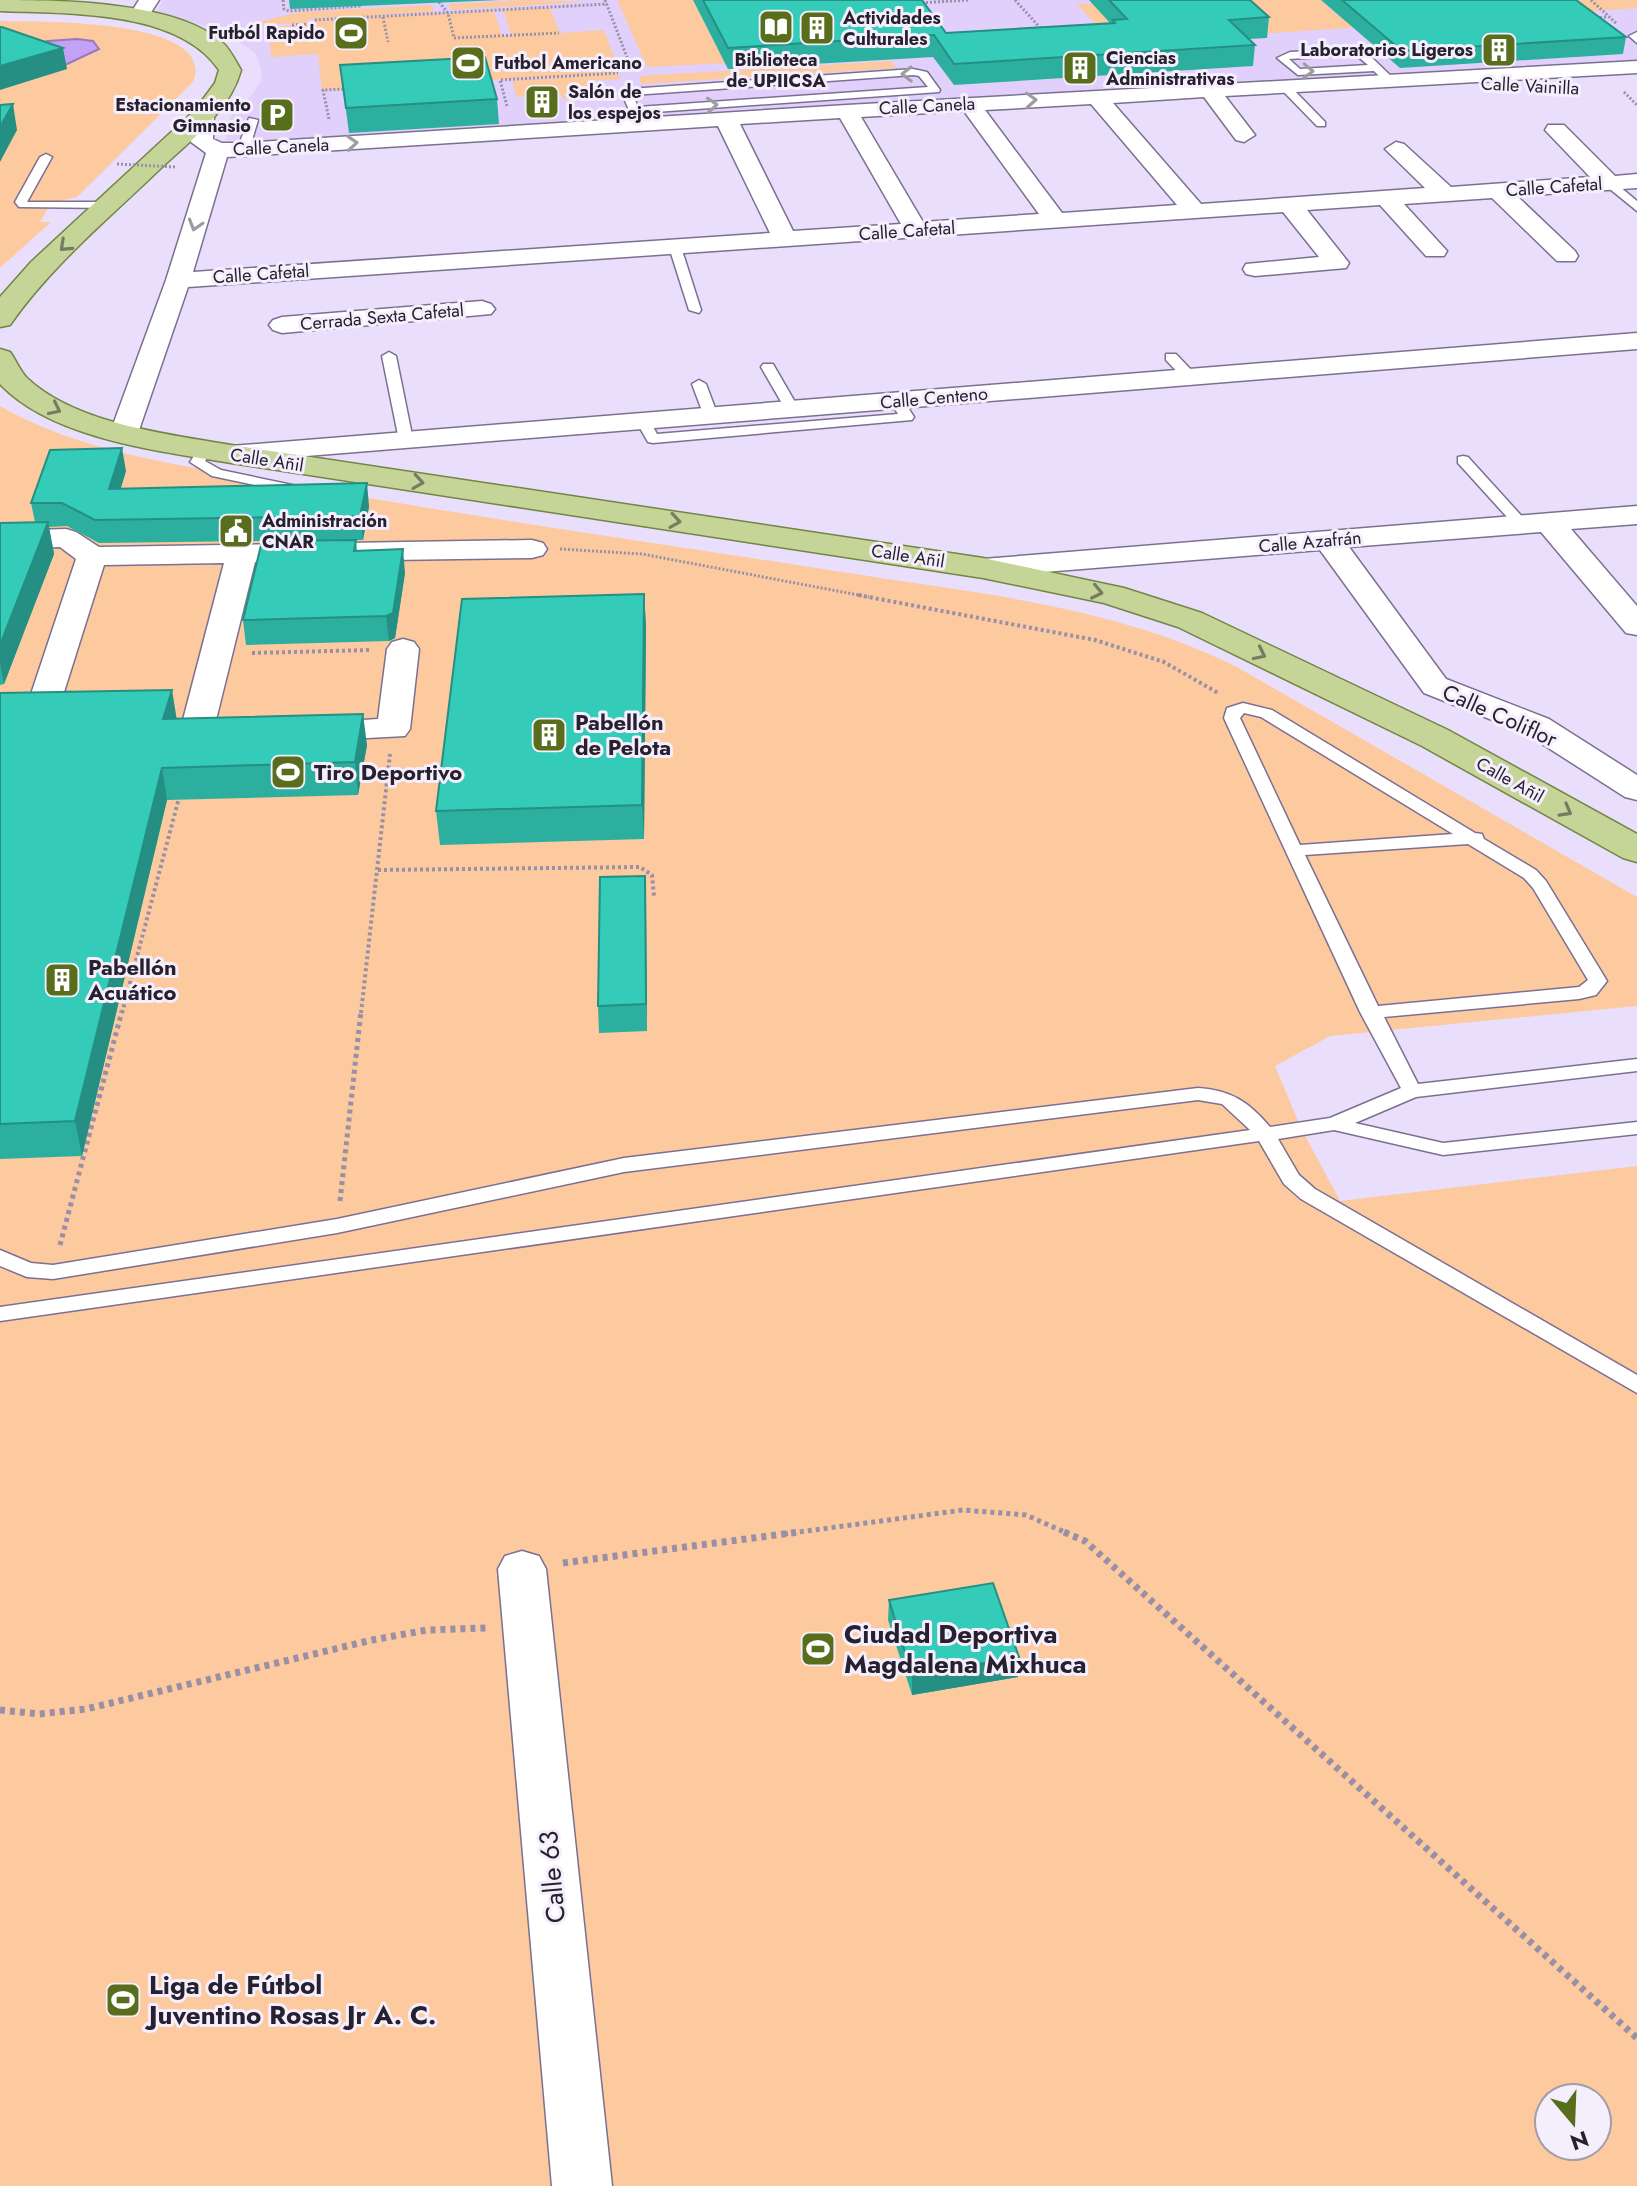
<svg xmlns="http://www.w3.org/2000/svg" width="1637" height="2186" viewBox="0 0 1637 2186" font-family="Jost,sans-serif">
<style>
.built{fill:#e0d0fb}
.green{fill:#fcca9e;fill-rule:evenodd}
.water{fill:#c4a0f6;stroke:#957aba;stroke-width:2}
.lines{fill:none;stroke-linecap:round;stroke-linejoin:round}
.lane-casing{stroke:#7c7090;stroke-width:3}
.street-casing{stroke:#7c7090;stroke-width:3}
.primary-casing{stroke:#738445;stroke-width:3}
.path-far3{stroke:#9990a7;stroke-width:3;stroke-dasharray:2 2;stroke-linecap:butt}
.path-far2{stroke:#9990a7;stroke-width:4;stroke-dasharray:3 3;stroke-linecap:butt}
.path-far1{stroke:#9990a7;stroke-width:5;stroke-dasharray:4 4;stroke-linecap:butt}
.path{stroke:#9990a7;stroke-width:7;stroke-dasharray:5 5;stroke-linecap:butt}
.lane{fill:#fff;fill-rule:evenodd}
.street{fill:#fff;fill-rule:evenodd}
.primary{fill:#c4d597;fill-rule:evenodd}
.path-bridge{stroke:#9990a7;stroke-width:3;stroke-dasharray:2 2;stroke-linecap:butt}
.wall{fill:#2daf9f}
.shaded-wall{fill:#248f82}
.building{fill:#34ccb9;stroke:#248f82;stroke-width:2}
.oneway{stroke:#9e9ba1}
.oneway2{stroke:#767b63}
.labels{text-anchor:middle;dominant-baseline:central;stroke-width:6;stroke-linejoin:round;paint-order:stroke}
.far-poi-label{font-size:18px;font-weight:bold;fill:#27212f;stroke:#f4eefd;text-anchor:start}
.far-street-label{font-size:18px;fill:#27212f;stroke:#f4eefd}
.street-label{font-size:22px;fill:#27212f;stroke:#f4eefd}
.poi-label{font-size:22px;font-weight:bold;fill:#27212f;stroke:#f4eefd;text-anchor:start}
.near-poi-label{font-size:26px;font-weight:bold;fill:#27212f;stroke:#f4eefd;text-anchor:start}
.near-street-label{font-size:26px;fill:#27212f;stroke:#f4eefd}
</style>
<rect width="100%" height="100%" fill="#e9defb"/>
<path class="built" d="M163 0H1637V60L244 142 226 140 224 128 234 111 251 96 262 80 261 68 255 53 223 31 160 13 158 9Z"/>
<path class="green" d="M524 0 588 2 451 10 449 4Z
M617 0H693L717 48 810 59 647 67Z
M1227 0H1321L1337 15 1548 0H1637V8L1113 44 1077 4Z
M432 5 434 12 309 19 308 23 254 25 253 23 300 12Z
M550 8 560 33 604 30 620 73 322 90 318 54 271 57 269 27 314 24V20L494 11 502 36 511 35 503 10Z
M0 21C33 22 219 17 193 82L77 197 51 203 40 222H51L0 268Z
M891 61 896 68 641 84 639 76Z
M618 74 620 79 588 81 593 98 563 99 561 94 517 97 512 81Z
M0 406C87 456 191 466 288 484 472 517 657 543 842 572 975 593 1116 606 1237 667L1637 897V1006L1330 1036 1275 1066 1301 1128 1340 1201 1637 1166V2186H0ZM1549 2098H1597V2146H1549Z"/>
<path class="water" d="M77 39 93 41 99 49 63 66 14 49 48 41Z"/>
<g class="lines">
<defs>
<path id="lane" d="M1637 32V43L1629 36Z
M1358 49 1366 52 1394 79V83H1386L1374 71 1298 75 1277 58 1290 52ZM1356 55 1368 65 1300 69 1289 59Z
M913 69 927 72 940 90 939 92 641 113 642 124 637 127 632 124 633 119 622 94 629 89ZM913 75 919 76 928 87 638 107 633 95Z
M1281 85H1289L1325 122V126H1317L1281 89Z
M249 118 258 120 249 150 243 153 237 150Z
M46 154 52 157 27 202H107L111 204V208L19 207 15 202 40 157Z
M1605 181H1613L1637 201V211L1605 185Z
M675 243 681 247 701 310 699 313 689 310 669 247Z
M389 352 396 356 413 440 406 444 399 440 382 356Z
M1166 354H1176L1195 374V380H1185L1166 360Z
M763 364H773L799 409 797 412H787L761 367Z
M699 380 706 384 718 416 716 419 704 416 692 384Z
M897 397 902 398 914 417 912 420 653 443 648 442 636 421 648 418 657 434 898 414 890 401Z
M205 446 212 450 205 461 221 470 297 486 304 490 297 494 212 476 190 462 200 447Z
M1463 456 1468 457 1527 522V528H1517L1458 463V457Z
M1243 703 1272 710 1475 833 1482 834 1484 839 1536 870 1546 881 1607 981 1596 995 1579 999 1384 1017 1418 1084 1637 1059V1071L1416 1097 1355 1123 1443 1143 1637 1122V1134L1443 1155 1334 1130 1278 1139 1299 1175 1315 1189 1637 1375V1393L1301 1199 1284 1184 1259 1141 0 1321V1307L1250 1130 1222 1104 1198 1100 624 1172 337 1233 53 1279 27 1277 0 1266V1250L31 1263 53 1265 337 1219 624 1158 1198 1088C1231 1090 1249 1102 1270 1127L1330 1118 1401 1088 1360 1012 1224 718 1227 708ZM1244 713 1261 717 1453 834 1300 845 1240 718ZM1468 844 1524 878 1533 888 1588 980 1579 987 1378 1006 1305 855Z"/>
<path id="street" d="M139 0H159L146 20 139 22 129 16Z
M1637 61V73L1225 96 1255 135 1244 142 1236 140 1204 97 1113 103 1201 204 1425 188 1385 149 1396 142 1404 144 1451 187 1590 177 1545 130 1548 125H1564L1615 176 1637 174V188L1517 196 1575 251 1578 256 1575 261H1557L1492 198 1404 204 1447 251 1444 256H1426L1380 205 1307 210 1349 263 1346 268 1255 276 1246 274 1243 269 1246 264 1319 257 1283 212 188 287 138 433 134 439 124 441 114 439 110 433 166 280 206 153 191 142 192 115 203 108 214 115 213 139 222 143H243L847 105ZM1091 104 1177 205 1062 213 985 110ZM964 111 1039 214 923 222 861 117ZM840 118 901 224 793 231 740 124ZM718 126 770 233 193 272 227 157Z
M482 301 491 304 495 309 491 314 282 333 273 330 269 325 273 320 282 317Z
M1637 333V349L231 462 221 460 217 454 221 448 231 446Z
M1637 506V524L1571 529 1637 606V635L1626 633 1541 532 1349 547 1446 679 1549 719 1637 775V800L1625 797 1525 733 1424 693 1320 550 983 577 972 574 968 568 972 562 983 559Z
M66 529 76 532 99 547 532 540 543 543 547 549 543 555 532 558 255 562 215 724 244 727 249 734 244 741C225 746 203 747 184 742L179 735 224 563 104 565 64 692 97 694 101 701 97 708C77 713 52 715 32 710L28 703 76 559 60 547 0 549V531Z
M403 639 414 642 419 649 410 729 405 736 312 741 300 738 295 731 300 724 378 719 387 649 392 642Z
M522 1551 539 1556 546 1569 612 2186H552L498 1569 505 1556Z"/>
<path id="primary" d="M0 0C58 0 180 1 224 44 231 51 236 62 241 70 230 111 190 141 160 169 108 219 51 266 10 325L0 327V297L31 262 195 110 215 83 219 70C178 9 66 14 0 11Z
M0 349 10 352C16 360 20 371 27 378 76 424 167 434 231 445L983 558 1124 588 1202 613 1448 730 1637 834V862L1623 858 1422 746 1178 627 1104 603 983 578 231 463C160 451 52 439 0 384Z"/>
</defs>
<use href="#lane" class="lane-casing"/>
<use href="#street" class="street-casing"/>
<use href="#primary" class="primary-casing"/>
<path class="path-far3" d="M283 0 284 9 289 11 361 6
M605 0 632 70
M1015 0 1043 31
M1591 0 1617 24
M439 2 448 13 454 38 559 33
M918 3 969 0
M383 17 388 42
M1592 18 1608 17
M292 25 315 24 314 20 607 4
M1624 92 1637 105
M507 106 500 80 618 73
M329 119 323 90 347 89
M560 549 642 554 869 597"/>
<path class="path-far2" d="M858 595 1095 640 1164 662 1218 693
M252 653 370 650
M378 870 640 867 652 875 654 896
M122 1013 180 794
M361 1013 390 754"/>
<path class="path-far1" d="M340 1201 361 1011
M60 1245 122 1011
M784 1534 963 1510 1026 1515 1069 1534"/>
<path class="path" d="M1064 1532 1085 1541 1637 2038
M563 1563 799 1532
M0 1710 39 1714 86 1709 372 1640 427 1630 486 1628"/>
<use href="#lane" class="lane"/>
<use href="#street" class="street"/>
<use href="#primary" class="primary"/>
<path class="path-bridge" d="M117 164 176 167"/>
</g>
<path class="wall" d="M289 0H500L290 9Z
M693 0H922L946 33 1110 23 1089 0H1250L1269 17 1267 38 1249 39 1255 45 1253 66 954 85 933 57 728 69Z
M1321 0H1576L1626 37 1623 54 1400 68Z
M340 65 497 99 499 124 349 133Z
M126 471 121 488 369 506 363 540H356L357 551 405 573 395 638 389 641 246 645 243 620 262 541 99 543 67 526 49 527 54 554 4 684 0 685V523L35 522 31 503Z
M644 594 646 626 644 839 440 845 436 811Z
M0 693 367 745 358 795 167 800 82 1156 0 1159Z
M645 876 647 1031 599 1033 598 1006Z
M889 1600 1018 1677 912 1695 888 1620Z"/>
<path class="shaded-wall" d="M63 48 67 69 0 90V66Z
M13 104 17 130 0 162V127Z
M122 448 126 471 113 512 109 489Z
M367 483 369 506 363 540 360 516Z
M48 522 54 554 4 684 0 663V645Z
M403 549 405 573 395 638 389 641 386 616Z
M644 594 646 626 644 839 642 805Z
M172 690 177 721 163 719Z
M363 714 367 745 358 795 355 762Z
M162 768 167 800 82 1156 75 1121Z
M645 876 646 902 647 1031 646 1004Z
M1019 1657 1018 1677 912 1695V1675Z"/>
<path class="building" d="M703 0H922L946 33 1115 23 1113 20 1127 19 1109 0H1250L1269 17 1229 20 1255 45 954 64 934 35 728 48Z
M1342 0H1576L1626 37 1402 51Z
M0 27H2L63 48 0 66Z
M485 57 497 99 346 108 340 65Z
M13 104 0 127V105Z
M122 448 109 489 367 483 360 516 95 520 62 503H31L50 450Z
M48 522 0 645V523Z
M356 540 354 551 403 549 393 613 386 616 243 620 262 541Z
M644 594 642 805 436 811 462 599Z
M172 690 163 719 363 714 355 762 162 768 75 1121 0 1124V693Z
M645 876 646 1004 598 1006 600 877Z
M993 1583 1019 1657 912 1675 889 1600Z"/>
<defs><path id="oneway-chevron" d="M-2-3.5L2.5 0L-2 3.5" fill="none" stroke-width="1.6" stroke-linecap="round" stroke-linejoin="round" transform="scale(2)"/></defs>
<g class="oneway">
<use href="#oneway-chevron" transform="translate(1308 71) rotate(2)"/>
<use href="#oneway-chevron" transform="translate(907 74) rotate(179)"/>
<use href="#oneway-chevron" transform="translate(1031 100) rotate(-3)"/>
<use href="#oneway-chevron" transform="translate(712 105) rotate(-4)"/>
<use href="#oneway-chevron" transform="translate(352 143) rotate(-4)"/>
<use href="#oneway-chevron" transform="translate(195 225) rotate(107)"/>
</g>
<g class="oneway2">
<use href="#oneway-chevron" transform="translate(65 246) rotate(137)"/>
<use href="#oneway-chevron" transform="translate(55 409) rotate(26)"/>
<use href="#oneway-chevron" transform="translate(418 482) rotate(9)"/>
<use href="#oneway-chevron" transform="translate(675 521) rotate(9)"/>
<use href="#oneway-chevron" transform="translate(1097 592) rotate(12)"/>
<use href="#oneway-chevron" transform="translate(1260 654) rotate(26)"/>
<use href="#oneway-chevron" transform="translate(1566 811) rotate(29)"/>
</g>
<defs>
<symbol id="library-square" viewBox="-11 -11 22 22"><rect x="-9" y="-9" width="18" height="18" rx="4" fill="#596e1d" stroke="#f4eefd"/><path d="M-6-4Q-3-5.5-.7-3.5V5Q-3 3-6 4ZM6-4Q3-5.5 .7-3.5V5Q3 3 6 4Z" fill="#fff"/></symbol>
<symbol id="building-square" viewBox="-11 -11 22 22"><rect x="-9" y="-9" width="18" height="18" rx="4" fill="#596e1d" stroke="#f4eefd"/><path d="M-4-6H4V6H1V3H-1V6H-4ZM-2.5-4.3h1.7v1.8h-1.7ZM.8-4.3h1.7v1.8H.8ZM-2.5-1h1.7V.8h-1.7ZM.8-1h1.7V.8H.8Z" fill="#fff"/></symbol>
<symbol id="stadium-square" viewBox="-11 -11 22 22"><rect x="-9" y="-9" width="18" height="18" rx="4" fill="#596e1d" stroke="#f4eefd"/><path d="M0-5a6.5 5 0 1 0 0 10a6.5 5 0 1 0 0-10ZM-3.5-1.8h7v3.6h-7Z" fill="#fff"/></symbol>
<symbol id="parking-square" viewBox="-11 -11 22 22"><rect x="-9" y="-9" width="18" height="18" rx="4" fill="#596e1d" stroke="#f4eefd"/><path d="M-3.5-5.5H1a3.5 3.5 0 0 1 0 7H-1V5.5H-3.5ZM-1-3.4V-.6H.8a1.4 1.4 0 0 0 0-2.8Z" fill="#fff"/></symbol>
<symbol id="civic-square" viewBox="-11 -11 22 22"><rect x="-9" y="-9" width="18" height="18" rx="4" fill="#596e1d" stroke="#f4eefd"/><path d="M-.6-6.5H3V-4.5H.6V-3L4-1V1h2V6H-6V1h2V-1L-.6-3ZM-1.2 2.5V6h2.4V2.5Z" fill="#fff"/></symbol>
</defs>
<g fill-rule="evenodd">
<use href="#library-square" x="756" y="7" width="40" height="40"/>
<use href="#building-square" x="797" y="8" width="40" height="40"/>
<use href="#stadium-square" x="331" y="13" width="40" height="40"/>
<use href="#building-square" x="1479" y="30" width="40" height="40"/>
<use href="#stadium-square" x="448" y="43" width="40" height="40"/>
<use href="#building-square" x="1060" y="48" width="40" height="40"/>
<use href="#building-square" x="522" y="82" width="40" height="40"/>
<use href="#parking-square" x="257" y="95" width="40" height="40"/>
<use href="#civic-square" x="216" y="511" width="40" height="40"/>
<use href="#building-square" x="529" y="715" width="40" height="40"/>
<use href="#stadium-square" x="268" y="752" width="40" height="40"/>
<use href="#building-square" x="42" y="960" width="40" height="40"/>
<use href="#stadium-square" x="798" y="1629" width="40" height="40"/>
<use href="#stadium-square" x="103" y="1980" width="40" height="40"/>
</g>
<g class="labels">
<g class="far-poi-label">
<text x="843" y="18">Actividades<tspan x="843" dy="21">Culturales</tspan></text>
<text x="325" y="33" text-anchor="end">Futból Rapido</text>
<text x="1473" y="50" text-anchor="end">Laboratorios Ligeros</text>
<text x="1106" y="58">Ciencias<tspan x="1106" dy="21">Administrativas</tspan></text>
<text x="776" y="60" text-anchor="middle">Biblioteca<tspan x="776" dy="21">de UPIICSA</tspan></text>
<text x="494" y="63">Futbol Americano</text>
<text x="568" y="92">Salón de<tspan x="568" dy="21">los espejos</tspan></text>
<text x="251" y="105" text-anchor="end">Estacionamiento<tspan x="251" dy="21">Gimnasio</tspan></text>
<text x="262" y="521">Administración<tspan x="262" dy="21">CNAR</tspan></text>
</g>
<g class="far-street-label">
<text transform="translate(1530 86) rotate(3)">Calle Vainilla</text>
<text transform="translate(927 106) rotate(-3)">Calle Canela</text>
<text transform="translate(281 147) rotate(-3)">Calle Canela</text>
<text transform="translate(1554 187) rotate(-4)">Calle Cafetal</text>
<text transform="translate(907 231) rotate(-4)">Calle Cafetal</text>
<text transform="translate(261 274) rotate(-4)">Calle Cafetal</text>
<text transform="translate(382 317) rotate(-5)">Cerrada Sexta Cafetal</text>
<text transform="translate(934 398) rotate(-5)">Calle Centeno</text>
<text transform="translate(267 460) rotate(9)">Calle Añil</text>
<text transform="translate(1310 542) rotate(-5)">Calle Azafrán</text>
<text transform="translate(908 556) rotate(9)">Calle Añil</text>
<text transform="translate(1510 780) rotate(29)">Calle Añil</text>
</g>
<g class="street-label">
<text transform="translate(1500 715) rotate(24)">Calle Coliflor</text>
</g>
<g class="poi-label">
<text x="575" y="722">Pabellón<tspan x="575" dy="25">de Pelota</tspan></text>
<text x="314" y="772">Tiro Deportivo</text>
<text x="88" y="967">Pabellón<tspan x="88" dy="25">Acuático</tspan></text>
</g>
<g class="near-poi-label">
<text x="844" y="1634">Ciudad Deportiva<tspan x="844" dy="30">Magdalena Mixhuca</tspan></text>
<text x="149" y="1985">Liga de Fútbol<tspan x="149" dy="30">Juventino Rosas Jr A. C.</tspan></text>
</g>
<g class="near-street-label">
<text transform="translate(552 1877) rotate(-95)">Calle 63</text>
</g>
</g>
<g transform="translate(1573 2122) rotate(161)"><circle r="38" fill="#f4eefd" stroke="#a29cab" stroke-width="2"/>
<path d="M0-6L14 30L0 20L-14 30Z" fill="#596e1d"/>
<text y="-12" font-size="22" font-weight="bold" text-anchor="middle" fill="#27212f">N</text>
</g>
</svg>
